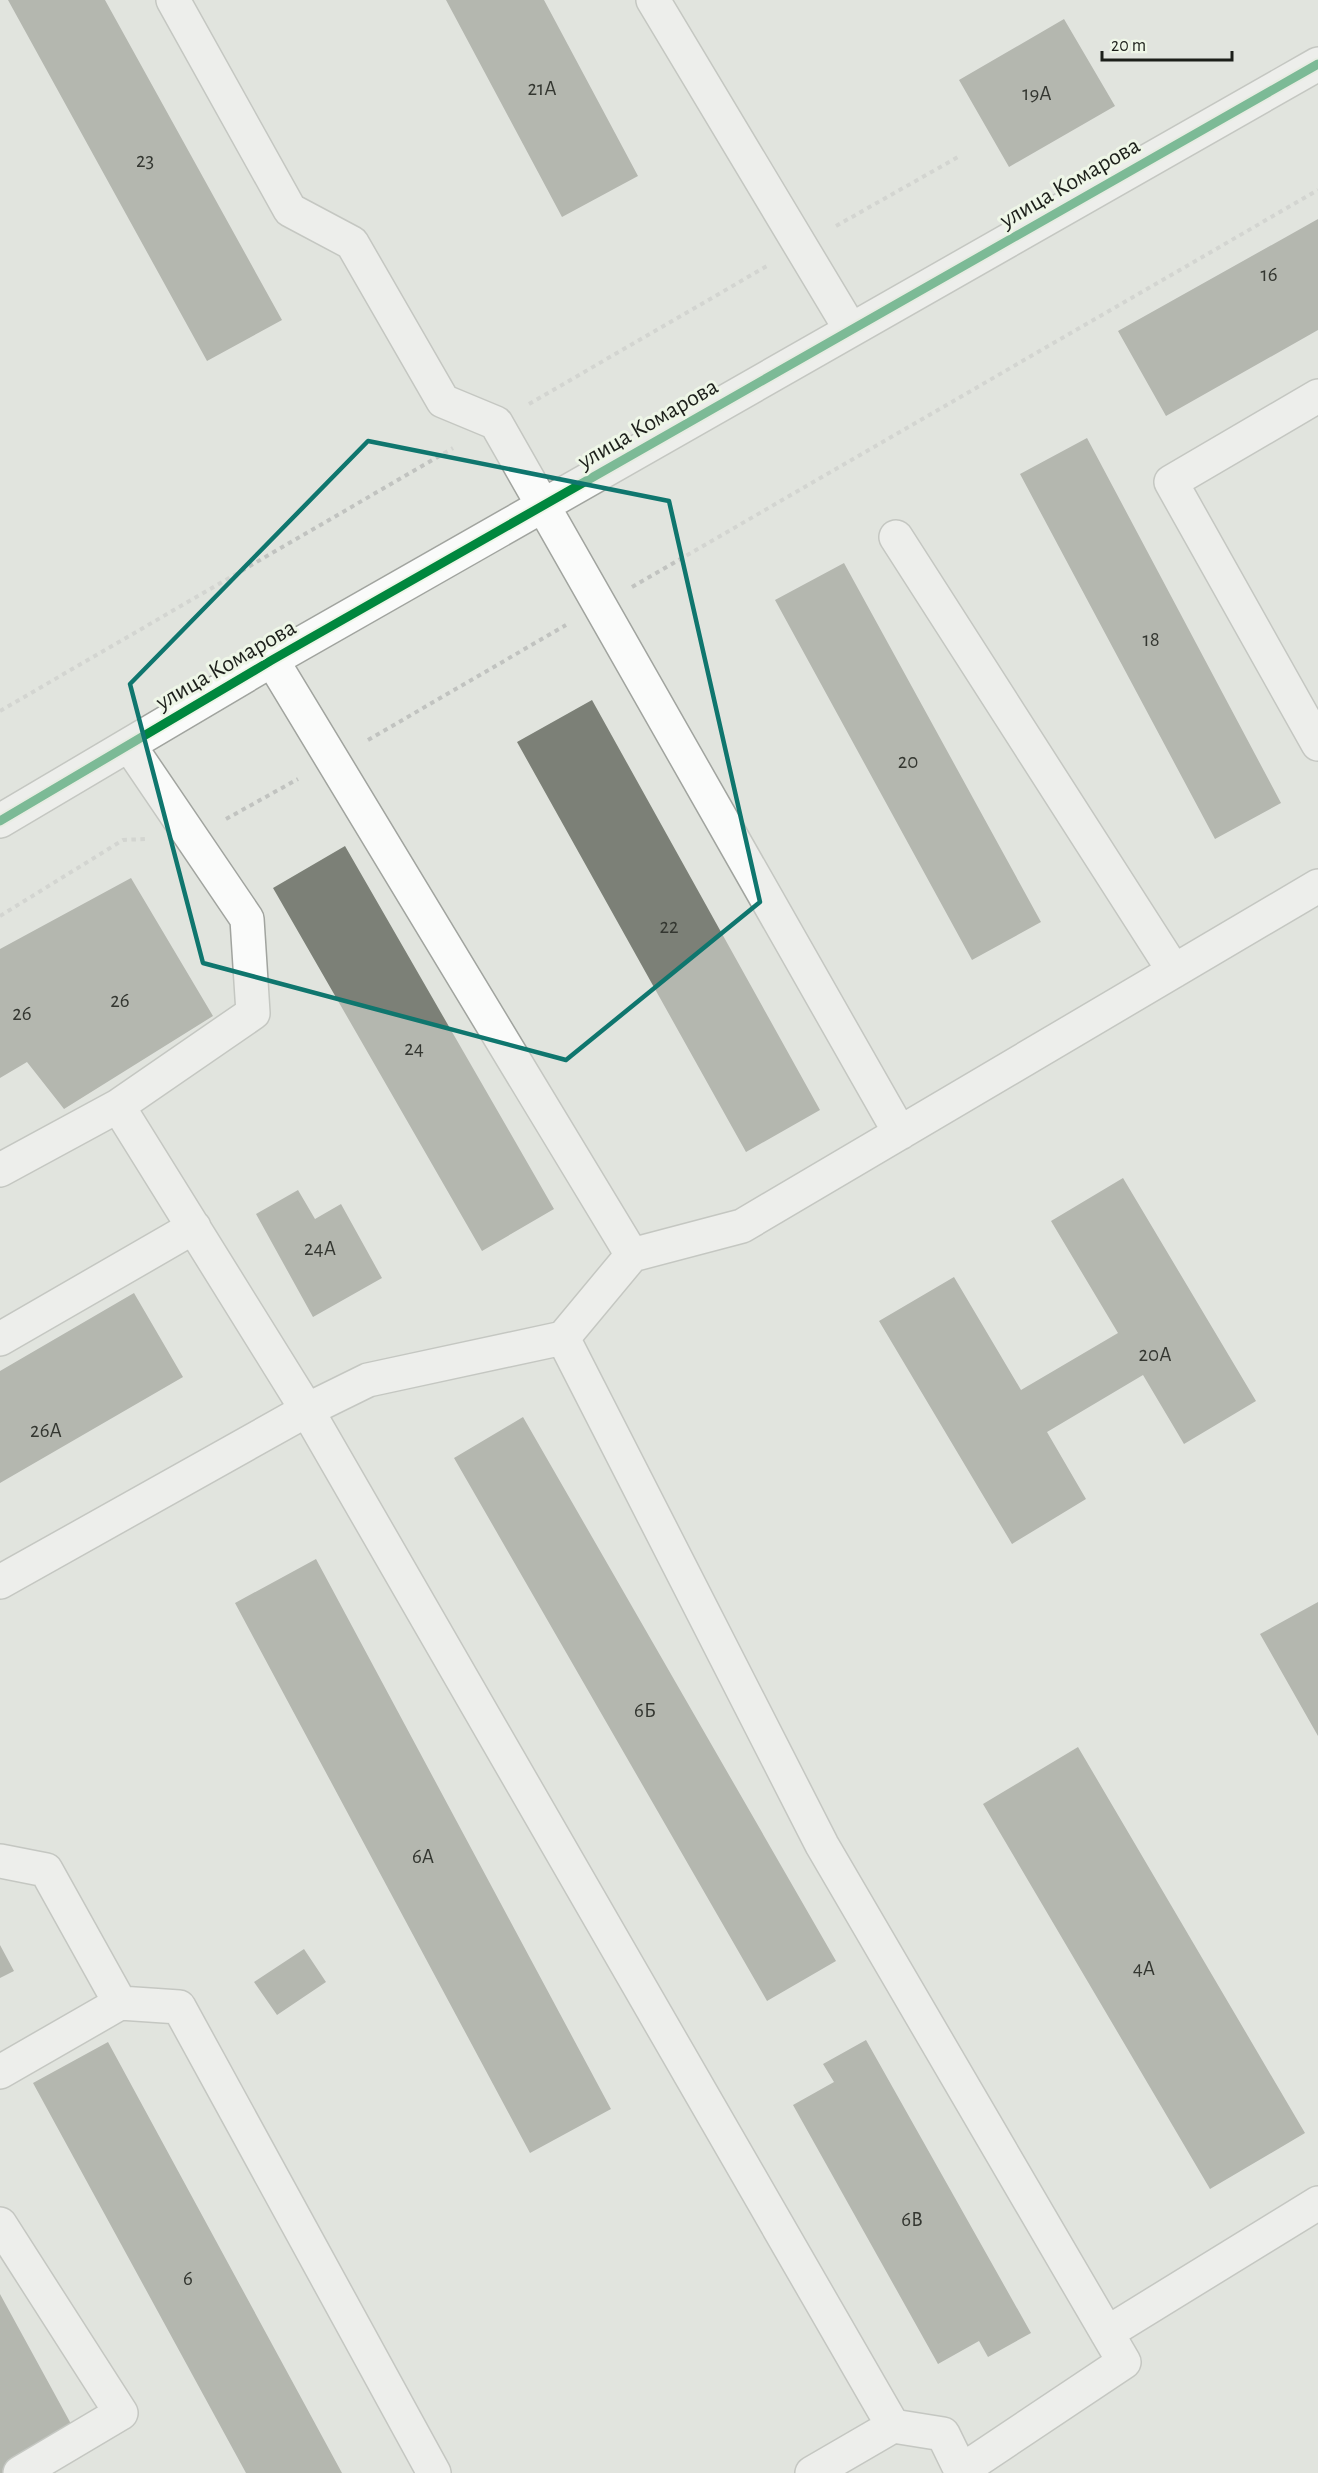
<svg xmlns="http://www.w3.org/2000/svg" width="1318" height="2473" viewBox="0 0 1318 2473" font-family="'Alegreya Sans',sans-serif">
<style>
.building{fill:#7c8077}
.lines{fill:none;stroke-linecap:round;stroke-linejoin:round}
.minor-casing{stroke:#a1a49f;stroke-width:36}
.path{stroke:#c1c3c0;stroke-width:4;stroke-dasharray:4.5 4.5;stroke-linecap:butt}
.minor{stroke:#fafbfa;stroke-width:33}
.cycleway-casing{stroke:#eef6e7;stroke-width:13}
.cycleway{stroke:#00873e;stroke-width:9}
.marked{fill:none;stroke:#0f766e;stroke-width:4.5;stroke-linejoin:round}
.labels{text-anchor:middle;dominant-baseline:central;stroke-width:6;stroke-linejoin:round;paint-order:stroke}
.number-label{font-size:21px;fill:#343731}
.street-label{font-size:24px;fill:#1c1f1a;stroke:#eef6e7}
</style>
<rect width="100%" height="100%" fill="#e1e4de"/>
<path class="building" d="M8 0H105L282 320 207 361Z
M446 0H544L638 176 562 217Z
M1064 19 1115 106 1009 167 959 80Z
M1318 219V330L1166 416 1118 331Z
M1087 438 1281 803 1215 839 1020 474Z
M844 563 1041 922 972 960 775 600Z
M592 700 820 1110 746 1152 517 742Z
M345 846 554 1209 482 1251 273 888Z
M131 878 213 1016 64 1109 27 1062 0 1078V949Z
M1123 1178 1256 1401 1184 1444 1143 1375 1047 1432 1086 1499 1012 1544 879 1321 954 1277 1021 1390 1118 1333 1051 1221Z
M298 1190 315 1219 341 1204 382 1278 313 1317 256 1214Z
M134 1293 183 1377 0 1483V1371Z
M523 1417 836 1961 767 2001 454 1458Z
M316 1559 611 2109 530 2153 235 1603Z
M1318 1602V1736L1260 1634Z
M1078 1747 1305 2133 1210 2189 983 1804Z
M0 1945 14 1971 0 1978Z
M304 1949 326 1982 277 2015 254 1982Z
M866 2040 1031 2333 988 2357 979 2341 938 2364 793 2105 834 2082 823 2064Z
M108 2042 342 2473H246L33 2083Z
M0 2294 76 2433 3 2473H0Z"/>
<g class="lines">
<defs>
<path id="minor" d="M173 0 290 210 352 243 443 401 496 423 900 1133
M653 0 851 330
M1318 396 1171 482 1318 744
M896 537 1174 971
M272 660 632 1255 563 1338 822 1845 1124 2362 961 2471
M0 821 272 660 1318 64
M118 1106 253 1013 247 919 129 745
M0 1170 118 1106 307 1410 368 1380 563 1338
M632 1255 742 1226 1318 886
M0 1339 194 1227
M0 1582 307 1410 893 2426 943 2434 962 2473
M0 1861 46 1870 120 2003 0 2072
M120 2003 179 2007 434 2473
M0 2224 121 2413 20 2473
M1107 2333 1318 2203
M812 2473 893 2426"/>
</defs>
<use href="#minor" class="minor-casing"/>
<path class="path" d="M836 226 958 157
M529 404 767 266
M632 587 1318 190
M0 711 453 448
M368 740 566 625
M226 819 298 779
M0 916 123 840 145 839"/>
<use href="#minor" class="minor"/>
<defs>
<path id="cycleway" d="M0 821 272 660 1318 64"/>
</defs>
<use href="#cycleway" class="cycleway-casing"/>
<use href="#cycleway" class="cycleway"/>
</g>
<path d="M0 0H1318V2473H0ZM368 441 669 501 760 902 566 1060 203 963 130 684Z" fill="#e1e4de" fill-opacity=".55" fill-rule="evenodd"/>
<path class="marked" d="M368 441 669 501 760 902 566 1060 203 963 130 684Z"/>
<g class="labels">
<g class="number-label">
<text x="542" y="88">21А</text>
<text x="1037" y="93">19А</text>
<text x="145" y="160">23</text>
<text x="1269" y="274">16</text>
<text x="1151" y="639">18</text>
<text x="908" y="761">20</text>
<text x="669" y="926">22</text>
<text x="120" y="1000">26</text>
<text x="22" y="1013">26</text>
<text x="414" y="1048">24</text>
<text x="320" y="1248">24А</text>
<text x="1155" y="1354">20А</text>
<text x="46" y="1430">26А</text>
<text x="645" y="1710">6Б</text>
<text x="423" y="1856">6А</text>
<text x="1144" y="1968">4А</text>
<text x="912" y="2219">6В</text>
<text x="188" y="2278">6</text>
</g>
<g class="street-label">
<text transform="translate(1070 183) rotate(-30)">улица Комарова</text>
<text transform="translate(648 424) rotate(-30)">улица Комарова</text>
<text transform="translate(226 665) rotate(-30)">улица Комарова</text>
</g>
</g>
<path d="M1102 51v9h130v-9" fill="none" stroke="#1c1f1a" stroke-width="3"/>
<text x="1111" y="51" font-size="18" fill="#1c1f1a" stroke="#eef6e7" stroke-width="4.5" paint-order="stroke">20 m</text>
</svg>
